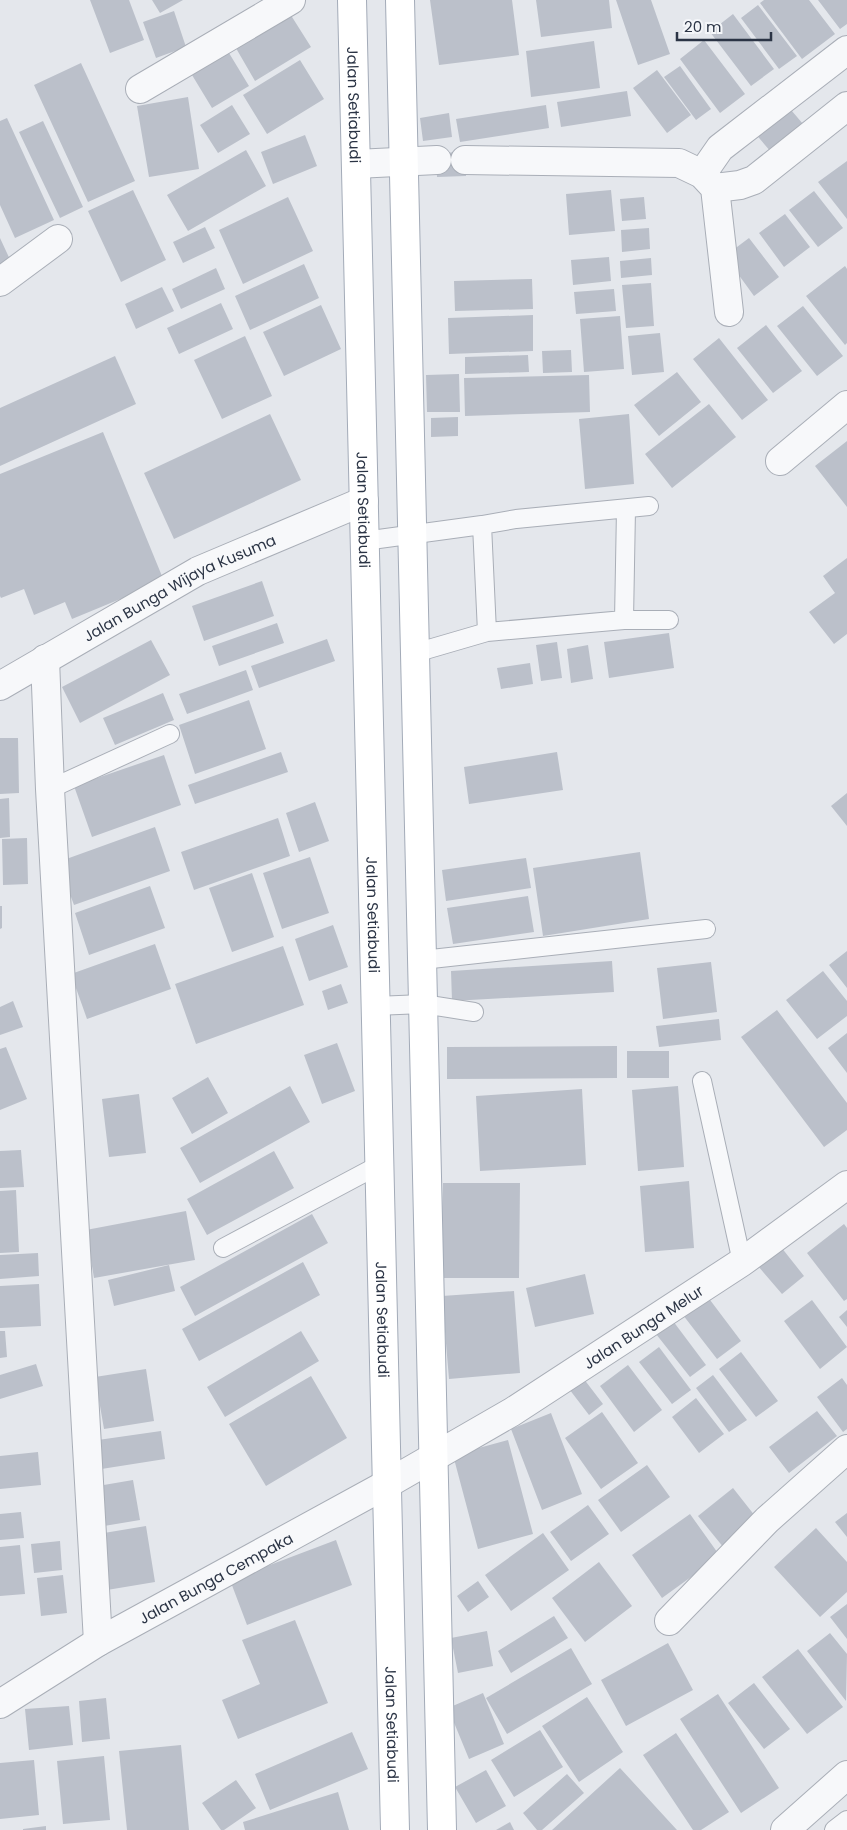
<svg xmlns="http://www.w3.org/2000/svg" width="847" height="1830" viewBox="0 0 847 1830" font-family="Poppins,sans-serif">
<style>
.building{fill:#bbc0ca}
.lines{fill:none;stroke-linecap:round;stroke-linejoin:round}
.service-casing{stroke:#a9aeb7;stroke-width:20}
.minor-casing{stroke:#a9aeb7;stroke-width:30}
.tertiary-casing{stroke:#a9aeb7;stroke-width:30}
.primary-casing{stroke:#a3abb8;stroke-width:30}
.service{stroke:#f7f8fa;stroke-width:18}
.minor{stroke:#f7f8fa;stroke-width:28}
.tertiary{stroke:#f7f8fa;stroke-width:28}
.primary{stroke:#fff;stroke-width:28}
.labels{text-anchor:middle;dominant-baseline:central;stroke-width:4.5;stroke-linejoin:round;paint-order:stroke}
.street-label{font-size:15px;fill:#2b3445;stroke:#f4f6f9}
</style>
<rect width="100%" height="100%" fill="#e4e7ec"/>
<path class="building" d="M90 0H129L144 40 110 53Z
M152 0H183L160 13Z
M430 0H512L519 55 439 65Z
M536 0H609L612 28 541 37Z
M616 0H651L670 54 638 65Z
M764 0H809L835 34 802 59 760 3Z
M818 0H847V24L840 29Z
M758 5 797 56 779 69 741 18Z
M287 9 311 47 255 81 233 43Z
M174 11 186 47 156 58 143 22Z
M733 14 774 69 751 86 710 32Z
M704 40 745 94 720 113 680 59Z
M594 41 600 88 531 97 526 51Z
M229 53 249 86 212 108 192 75Z
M300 60 324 99 267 134 243 95Z
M81 63 135 181 88 202 34 85Z
M680 66 711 109 696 120 664 77Z
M657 70 691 115 667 133 633 88Z
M627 91 631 116 561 127 557 102Z
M188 97 199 169 149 177 137 106Z
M786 104 803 124 771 152 754 132Z
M232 105 250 134 218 153 200 125Z
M546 105 549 128 460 142 456 119Z
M449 113 452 137 423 141 420 118Z
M7 118 54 220 15 238 0 205V121Z
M43 121 83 207 60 218 19 132Z
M305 135 317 166 273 184 261 152Z
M246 150 266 186 188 231 167 195Z
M465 152 466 176 437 177 436 153Z
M847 161V219L818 182Z
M133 190 166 260 121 282 88 211Z
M611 190 615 231 569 235 566 194Z
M814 191 843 228 818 247 789 210Z
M288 197 313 251 243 284 219 230Z
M644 197 646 219 622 221 620 199Z
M785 214 810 247 784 267 759 233Z
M205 227 215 248 183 263 173 242Z
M649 228 650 249 622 252 621 230Z
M0 238 13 266 0 272Z
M749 238 779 277 754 296 725 256Z
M609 257 611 281 573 285 571 260Z
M651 258 652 275 621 278 620 261Z
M304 264 319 298 250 330 235 296Z
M845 266 847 269V343L845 345 806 296Z
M216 268 225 289 181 309 172 289Z
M532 279 533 309 455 311 454 281Z
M651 283 654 326 626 328 622 285Z
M162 287 174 311 136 329 125 304Z
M614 289 616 311 576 314 574 292Z
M221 303 233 329 179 354 167 328Z
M321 305 341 349 284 376 263 332Z
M803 306 843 356 817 376 777 326Z
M533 315V351L449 354 448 318Z
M620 316 624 369 584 372 580 319Z
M766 325 802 371 773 393 737 348Z
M660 333 664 372 632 375 628 336Z
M245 336 272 396 222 419 194 360Z
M719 338 768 400 742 420 693 359Z
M571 350 572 372 543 373 542 351Z
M528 355 529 372 465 374V357Z
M115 356 136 404 0 466V408Z
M677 372 701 402 659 436 634 405Z
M459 374 460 412H427L426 375Z
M589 375 590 412 465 416 464 378Z
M709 404 736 437 672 488 645 454Z
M270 414 301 480 174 539 144 473Z
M629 414 634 484 585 489 579 419Z
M458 417V436L431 437V418Z
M103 432 164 581 72 619 65 602 34 615 24 589 1 598 0 596V474Z
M847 441V507L815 466Z
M847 558V634L834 644 809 612 835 593 823 576Z
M262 581 274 616 204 641 192 606Z
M277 623 284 643 219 666 212 646Z
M669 633 674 668 609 678 604 642Z
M327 639 335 661 259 688 251 666Z
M151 640 170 675 80 723 62 687Z
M557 642 562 678 541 681 536 645Z
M588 645 593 679 571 683 567 649Z
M530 663 533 684 501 689 497 668Z
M246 670 253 690 187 714 179 694Z
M163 693 174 720 115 745 103 718Z
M249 700 266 749 195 774 179 725Z
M0 738H18L19 793 0 794Z
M281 752 288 772 195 804 188 785Z
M557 752 563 790 469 804 464 767Z
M164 755 181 805 92 837 74 786Z
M847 793V826L831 806Z
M9 798 10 837 0 838V799Z
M315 802 329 841 299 852 286 813Z
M278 818 290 856 194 890 181 852Z
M155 827 170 871 74 905 58 862Z
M27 838 28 884 3 885 2 839Z
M640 852 649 919 543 936 533 868Z
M310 857 329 913 282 929 263 873Z
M526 858 531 888 446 901 442 870Z
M252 873 274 937 232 952 209 888Z
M150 886 165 928 89 955 75 913Z
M528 896 534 932 453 944 447 908Z
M0 906H2V928L0 929Z
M333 925 348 967 309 981 295 939Z
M155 944 171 989 87 1019 71 974Z
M283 946 304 1005 196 1044 175 984Z
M847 951V988L829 965Z
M612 961 614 992 452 1001 451 971Z
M711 962 717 1012 663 1019 657 968Z
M823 971 847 1001V1016L817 1039 786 1000Z
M341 984 348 1003 328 1010 322 991Z
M13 1001 23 1027 0 1035V1007Z
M777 1010 847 1103V1130L824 1147 741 1037Z
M719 1019 721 1040 659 1047 656 1026Z
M847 1033V1073L828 1048Z
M337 1043 355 1091 322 1104 304 1055Z
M617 1046V1078L447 1079V1047Z
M6 1047 27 1099 0 1110V1049Z
M627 1051H669V1078H627Z
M208 1077 228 1113 192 1134 172 1098Z
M290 1086 310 1122 200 1183 180 1148Z
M678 1086 684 1167 638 1171 632 1090Z
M582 1089 586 1165 480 1171 476 1096Z
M139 1094 146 1153 109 1157 102 1099Z
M21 1150 24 1187 0 1188V1151Z
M274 1151 294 1188 207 1235 187 1199Z
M689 1181 694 1248 645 1252 640 1186Z
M443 1183H520L519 1278H441Z
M16 1190 19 1252 0 1253V1191Z
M186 1211 195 1260 94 1278 86 1230Z
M312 1214 328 1243 195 1316 180 1287Z
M844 1224 847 1228V1299L844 1301 807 1253Z
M781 1247 804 1276 782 1294 758 1266Z
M38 1253 39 1276 0 1279V1255Z
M303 1262 320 1295 199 1361 182 1329Z
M169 1265 175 1291 114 1306 108 1280Z
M585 1274 594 1314 535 1327 526 1288Z
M39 1284 41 1326 0 1328V1286Z
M701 1288 741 1341 717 1359 676 1306Z
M514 1291 520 1373 449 1379 442 1296Z
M812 1300 847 1347 820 1369 784 1321Z
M847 1310V1327L839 1317Z
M673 1321 706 1365 690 1377 656 1334Z
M0 1331H5L7 1357 0 1358Z
M301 1331 319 1361 225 1417 207 1387Z
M659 1347 691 1390 672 1404 639 1362Z
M741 1352 778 1401 756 1417 719 1369Z
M36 1364 43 1386 0 1399V1375Z
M628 1365 662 1410 634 1432 600 1386Z
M146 1369 154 1421 104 1429 95 1377Z
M577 1370 603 1404 589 1415 563 1381Z
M713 1375 747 1420 729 1432 696 1388Z
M311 1376 347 1438 266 1486 229 1424Z
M842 1378 847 1385V1429L843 1432 817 1397Z
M696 1398 724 1434 699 1453 672 1417Z
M817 1411 837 1436 789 1473 769 1447Z
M602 1412 638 1463 601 1489 565 1438Z
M551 1413 582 1494 542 1510 511 1429Z
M161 1431 165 1459 95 1470 91 1441Z
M508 1440 533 1534 478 1549 453 1455Z
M38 1452 41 1485 0 1489V1456Z
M647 1465 670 1497 621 1532 598 1500Z
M133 1480 140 1520 98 1527 92 1487Z
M733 1488 759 1521 724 1548 698 1516Z
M588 1505 609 1534 571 1561 550 1532Z
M21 1512 24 1538 0 1540V1514Z
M847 1513V1537L835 1522Z
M690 1514 720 1556 662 1598 632 1555Z
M146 1526 155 1582 101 1591 92 1535Z
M816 1528 847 1562V1592L820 1617 774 1567Z
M543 1533 569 1570 511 1611 485 1575Z
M336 1540 352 1585 247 1625 230 1580Z
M60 1541 62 1570 34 1573 31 1544Z
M20 1545 25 1594 0 1596V1547Z
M599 1562 632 1606 585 1642 552 1598Z
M63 1575 67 1613 41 1616 37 1578Z
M478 1581 489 1597 468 1612 457 1596Z
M847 1604V1639L830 1617Z
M554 1616 568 1638 511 1673 498 1651Z
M295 1620 328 1703 238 1739 222 1700 260 1684 242 1640Z
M487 1631 493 1666 458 1673 451 1638Z
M830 1633 847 1654 846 1701 807 1651Z
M668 1643 693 1690 626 1726 601 1680Z
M571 1648 592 1684 507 1734 486 1698Z
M798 1649 843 1707 807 1734 762 1677Z
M754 1683 790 1729 764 1749 728 1703Z
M483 1693 504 1744 469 1759 448 1708Z
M718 1694 779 1788 741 1813 680 1719Z
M587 1697 623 1752 579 1782 542 1726Z
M106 1698 110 1739 82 1742 79 1701Z
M69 1706 73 1745 29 1750 25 1709Z
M540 1730 563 1767 514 1797 491 1760Z
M352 1732 368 1769 270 1810 255 1774Z
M676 1733 729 1812 701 1830H693L643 1755Z
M181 1745 189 1830H127L119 1751Z
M104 1756 110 1820 63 1824 57 1761Z
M34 1760 39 1815 0 1819V1763Z
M620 1768 677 1830H552Z
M486 1770 506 1806 476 1823 455 1787Z
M567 1774 584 1793 542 1830H537L523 1813Z
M236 1780 256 1808 224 1830H221L202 1803Z
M338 1792 349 1830H245L243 1822Z
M510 1822 514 1830H496Z
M46 1826V1830H23V1829Z"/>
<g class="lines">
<defs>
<path id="service" d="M482 525 487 632
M364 541 482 525 516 519 649 506
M624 620 626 509
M415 653 487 632 624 620H669
M50 789 170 734
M422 960 706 929
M375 1006 423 1004 474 1012
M702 1081 742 1262
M223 1248 379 1165
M834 1830 847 1820"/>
<g id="minor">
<path d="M140 89 291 0"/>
<path d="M465 160 679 163 702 174 715 188 729 312"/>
<path d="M356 164 437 160"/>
<path d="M702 174 720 148 847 50"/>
<path d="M715 188 740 185 754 180 847 106"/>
<path d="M0 282 58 239"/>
<path d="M780 461 847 405"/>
<path d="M45 659 50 789 98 1642"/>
<path id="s1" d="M0 686 198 571 364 501"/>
<path d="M669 1621 767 1520 847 1449"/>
<path d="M785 1830 847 1775"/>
</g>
<g id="tertiary">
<path id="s2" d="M0 1704 98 1642 387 1484 512 1412 742 1262 847 1185"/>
</g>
<g id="primary">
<path id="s3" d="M352 0 395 1830"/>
<path d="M400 0 442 1830"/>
</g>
</defs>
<use href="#service" class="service-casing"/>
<use href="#minor" class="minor-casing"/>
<use href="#tertiary" class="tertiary-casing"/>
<use href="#primary" class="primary-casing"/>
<use href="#service" class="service"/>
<use href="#minor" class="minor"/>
<use href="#tertiary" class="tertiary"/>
<use href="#primary" class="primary"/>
</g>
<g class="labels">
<g class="street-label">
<text stroke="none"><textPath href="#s3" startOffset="105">Jalan Setiabudi</textPath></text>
<text stroke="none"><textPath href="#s3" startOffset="510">Jalan Setiabudi</textPath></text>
<text stroke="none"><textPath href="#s1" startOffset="205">Jalan Bunga Wijaya Kusuma</textPath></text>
<text stroke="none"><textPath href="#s3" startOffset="915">Jalan Setiabudi</textPath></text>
<text stroke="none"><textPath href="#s3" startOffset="1320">Jalan Setiabudi</textPath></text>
<text stroke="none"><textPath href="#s2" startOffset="746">Jalan Bunga Melur</textPath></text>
<text stroke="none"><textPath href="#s2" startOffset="250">Jalan Bunga Cempaka</textPath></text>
<text stroke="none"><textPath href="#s3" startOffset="1725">Jalan Setiabudi</textPath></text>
</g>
</g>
<path d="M677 32v8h94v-8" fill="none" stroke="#2b3445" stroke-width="2.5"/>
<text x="684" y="32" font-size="15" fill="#2b3445" stroke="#f4f6f9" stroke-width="4" paint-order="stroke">20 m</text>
</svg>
